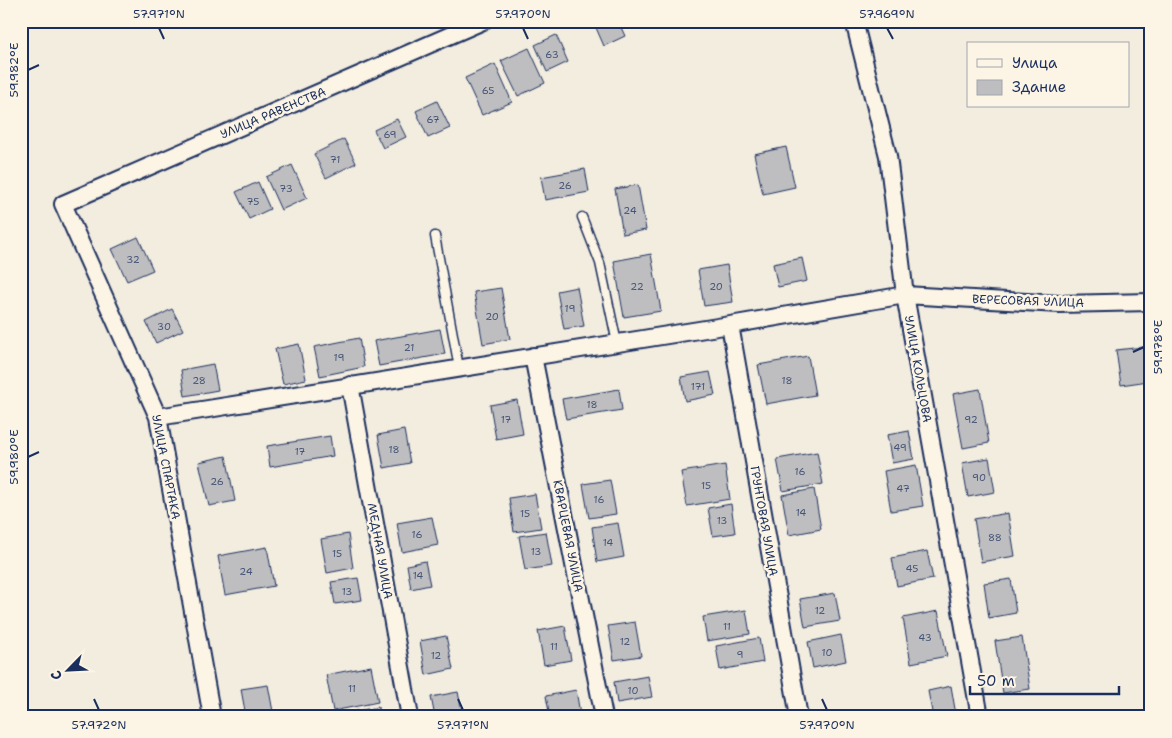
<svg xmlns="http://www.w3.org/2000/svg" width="1172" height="738" viewBox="0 0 1172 738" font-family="'Shantell Sans',sans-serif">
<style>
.building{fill:#bebec0;stroke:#1b2f5e}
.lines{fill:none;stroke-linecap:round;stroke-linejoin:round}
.service-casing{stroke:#1b2f5e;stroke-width:11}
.minor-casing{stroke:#1b2f5e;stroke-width:20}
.service{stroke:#fcf5e5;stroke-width:8}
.minor{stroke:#fcf5e5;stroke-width:16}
.ticks{fill:none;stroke:#1b2f5e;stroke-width:2}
.labels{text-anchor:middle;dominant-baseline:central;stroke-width:5;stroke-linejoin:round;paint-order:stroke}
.number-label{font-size:10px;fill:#445376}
.street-label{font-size:12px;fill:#1b2f5e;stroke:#fcf5e5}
.neatline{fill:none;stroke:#1b2f5e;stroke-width:2}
.ticks-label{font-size:12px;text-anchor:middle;fill:#1b2f5e}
</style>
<rect width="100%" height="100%" fill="#f3ede0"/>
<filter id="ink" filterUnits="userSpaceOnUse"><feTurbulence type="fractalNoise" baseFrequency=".02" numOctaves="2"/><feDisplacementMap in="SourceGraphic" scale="10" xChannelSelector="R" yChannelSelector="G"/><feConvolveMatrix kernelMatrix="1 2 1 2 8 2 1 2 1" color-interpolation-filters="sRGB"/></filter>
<g filter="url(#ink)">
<path class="building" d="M593 21H618L625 36 604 46Z
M556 35 568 62 547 72 535 45Z
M529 48 545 83 518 96 501 61Z
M495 64 512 102 482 115 465 78Z
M437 101 450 128 428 138 416 111Z
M397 119 406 137 383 148 374 130Z
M344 139 356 163 326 178 314 154Z
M786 147 795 187 763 194 754 154Z
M292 165 307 198 281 210 266 177Z
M585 169 589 192 545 200 541 177Z
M258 182 270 209 249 219 236 192Z
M638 185 646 230 623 234 615 189Z
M138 237 153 270 127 281 112 249Z
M651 254 661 311 624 317 614 261Z
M802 258 807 281 778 287 773 264Z
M727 265 733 302 704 306 698 270Z
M577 287 584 326 564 329 557 291Z
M501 288 510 339 483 344 474 292Z
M172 309 183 330 156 343 146 322Z
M440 329 445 354 379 366 374 341Z
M359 338 364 367 320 376 314 347Z
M299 344 306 379 283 384 275 349Z
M1143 347 1148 381 1121 385 1116 350Z
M808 356 815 395 766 404 758 365Z
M213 364 218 390 185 396 181 370Z
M710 372 715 395 685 401 681 377Z
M619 389 622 410 566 419 562 399Z
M980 389 989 443 963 448 953 394Z
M517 400 523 434 496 439 490 405Z
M404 430 410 463 384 468 378 435Z
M909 431 914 459 892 463 887 435Z
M330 436 333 456 270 467 267 446Z
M817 452 823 484 783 491 777 459Z
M226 456 235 501 209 506 199 462Z
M989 458 995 492 968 497 962 463Z
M725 465 730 499 687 506 681 472Z
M916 465 923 506 891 511 884 471Z
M610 480 616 514 589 518 583 484Z
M814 489 821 529 789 535 782 495Z
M535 494 541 528 514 532 509 498Z
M731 504 735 533 713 536 708 508Z
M1008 513 1015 556 981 562 974 519Z
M432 517 438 545 402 552 397 523Z
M618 523 624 557 597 562 592 527Z
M546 532 552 566 525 570 519 536Z
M348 534 353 568 327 573 321 539Z
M267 547 274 586 225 595 218 556Z
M927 551 933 579 897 586 892 558Z
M425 561 430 585 411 589 407 565Z
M358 578 362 600 335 604 331 582Z
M1011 579 1016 613 989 618 984 583Z
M835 593 840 621 805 627 800 599Z
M746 610 750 634 707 641 703 617Z
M938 611 947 656 911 663 903 618Z
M635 622 641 656 614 660 608 626Z
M565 626 571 660 544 665 538 631Z
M841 635 846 661 813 668 808 642Z
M446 636 453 669 426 675 420 641Z
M1022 637 1030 689 1003 693 995 641Z
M759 638 763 662 720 670 716 646Z
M371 666 378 702 333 711 326 675Z
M648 676 652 697 617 703 614 682Z
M268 685 274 717H246L241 689Z
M951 686 956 715 933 717 928 691Z
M576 690 580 714 550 717 546 696Z
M458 692 463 717H435L431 697Z
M378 707 380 717H352L351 712Z"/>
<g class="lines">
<defs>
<path id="service" d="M582 217 600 263 617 343
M435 236 459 368"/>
<path id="minor" d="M854 21 888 156 905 295 980 717
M730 325 799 717
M533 356 604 717
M350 385 410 717
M158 417 730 325 905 295 1059 304 1151 302
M212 717 158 417 63 204 483 21"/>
</defs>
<use href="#service" class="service-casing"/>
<use href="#minor" class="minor-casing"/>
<use href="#service" class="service"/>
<use href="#minor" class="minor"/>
</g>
</g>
<path class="ticks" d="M159 28 164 39M523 28 528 39M887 28 893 39M28 70 39 65M1133 352 1144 347M28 457 39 452M94 699 99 710M458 699 463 710M822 699 827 710"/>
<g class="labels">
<g class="number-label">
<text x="552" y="54">63</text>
<text x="488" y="90">65</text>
<text x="433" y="119">67</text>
<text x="390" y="134">69</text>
<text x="335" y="159">71</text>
<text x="565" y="185">26</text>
<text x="286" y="188">73</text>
<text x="253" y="201">75</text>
<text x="630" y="210">24</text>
<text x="133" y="259">32</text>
<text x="637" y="286">22</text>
<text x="716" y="286">20</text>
<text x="570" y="308">19</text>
<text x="492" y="316">20</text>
<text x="164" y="326">30</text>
<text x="409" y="347">21</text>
<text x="339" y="357">19</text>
<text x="199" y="380">28</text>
<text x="787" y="380">18</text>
<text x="698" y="386">171</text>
<text x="592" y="404">18</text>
<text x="506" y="419">17</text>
<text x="971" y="419">92</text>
<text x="900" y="447">49</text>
<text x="394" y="449">18</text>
<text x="300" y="451">17</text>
<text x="800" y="471">16</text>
<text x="979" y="477">90</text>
<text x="217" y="481">26</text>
<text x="706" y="485">15</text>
<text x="903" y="488">47</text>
<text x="599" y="499">16</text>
<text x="801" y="512">14</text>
<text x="525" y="513">15</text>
<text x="722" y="520">13</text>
<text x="417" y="534">16</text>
<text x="995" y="537">88</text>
<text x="608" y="542">14</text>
<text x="536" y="551">13</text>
<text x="337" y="553">15</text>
<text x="912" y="568">45</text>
<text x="246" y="571">24</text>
<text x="418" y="575">14</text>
<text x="347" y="591">13</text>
<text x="820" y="610">12</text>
<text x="727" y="626">11</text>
<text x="925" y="637">43</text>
<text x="625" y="641">12</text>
<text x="554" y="646">11</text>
<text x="827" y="652">10</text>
<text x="740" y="654">9</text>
<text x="436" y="655">12</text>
<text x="352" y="688">11</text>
<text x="633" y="690">10</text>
</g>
<g class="street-label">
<text transform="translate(273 113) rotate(-23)">УЛИЦА РАВЕНСТВА</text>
<text transform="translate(1028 301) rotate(2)">ВЕРЕСОВАЯ УЛИЦА</text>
<text transform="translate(918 369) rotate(80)">УЛИЦА КОЛЬЦОВА</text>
<text transform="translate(166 467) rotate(79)">УЛИЦА СПАРТАКА</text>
<text transform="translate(764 521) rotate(80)">ГРУНТОВАЯ УЛИЦА</text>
<text transform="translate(568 536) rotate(79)">КВАРЦЕВАЯ УЛИЦА</text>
<text transform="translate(380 551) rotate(80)">МЕДНАЯ УЛИЦА</text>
</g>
</g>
<rect width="1172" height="738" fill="none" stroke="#fcf5e5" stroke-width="55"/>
<rect x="967" y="42" width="162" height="65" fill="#fcf5e5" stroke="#a2a6af"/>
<rect x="977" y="59" width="25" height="8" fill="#fcf5e5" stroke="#a2a6af"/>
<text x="1012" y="68" font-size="15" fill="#1b2f5e">Улица</text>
<rect x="977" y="80" width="25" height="15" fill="#bebec0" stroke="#a2a6af"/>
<text x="1012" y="92" font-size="15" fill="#1b2f5e">Здание</text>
<g transform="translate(68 670) rotate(246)" stroke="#fcf5e5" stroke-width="4" paint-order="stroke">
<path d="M0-4L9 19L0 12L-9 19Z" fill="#1b2f5e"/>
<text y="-8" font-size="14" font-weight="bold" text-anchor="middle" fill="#1b2f5e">С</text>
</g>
<path d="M970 686v8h149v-8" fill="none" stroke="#1b2f5e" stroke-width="2.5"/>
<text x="977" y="686" font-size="15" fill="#1b2f5e" stroke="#fcf5e5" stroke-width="4" paint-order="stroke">50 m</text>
<rect x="28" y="28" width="1116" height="682" class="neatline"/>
<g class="ticks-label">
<text x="159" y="18">57.971°N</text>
<text x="523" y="18">57.970°N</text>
<text x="887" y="18">57.969°N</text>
<text transform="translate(14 70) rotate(-90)" y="4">59.982°E</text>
<text transform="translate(1158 347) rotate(-90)" y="4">59.978°E</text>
<text transform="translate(14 457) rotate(-90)" y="4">59.980°E</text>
<text x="99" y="729">57.972°N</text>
<text x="463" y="729">57.971°N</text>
<text x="827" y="729">57.970°N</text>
</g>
</svg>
